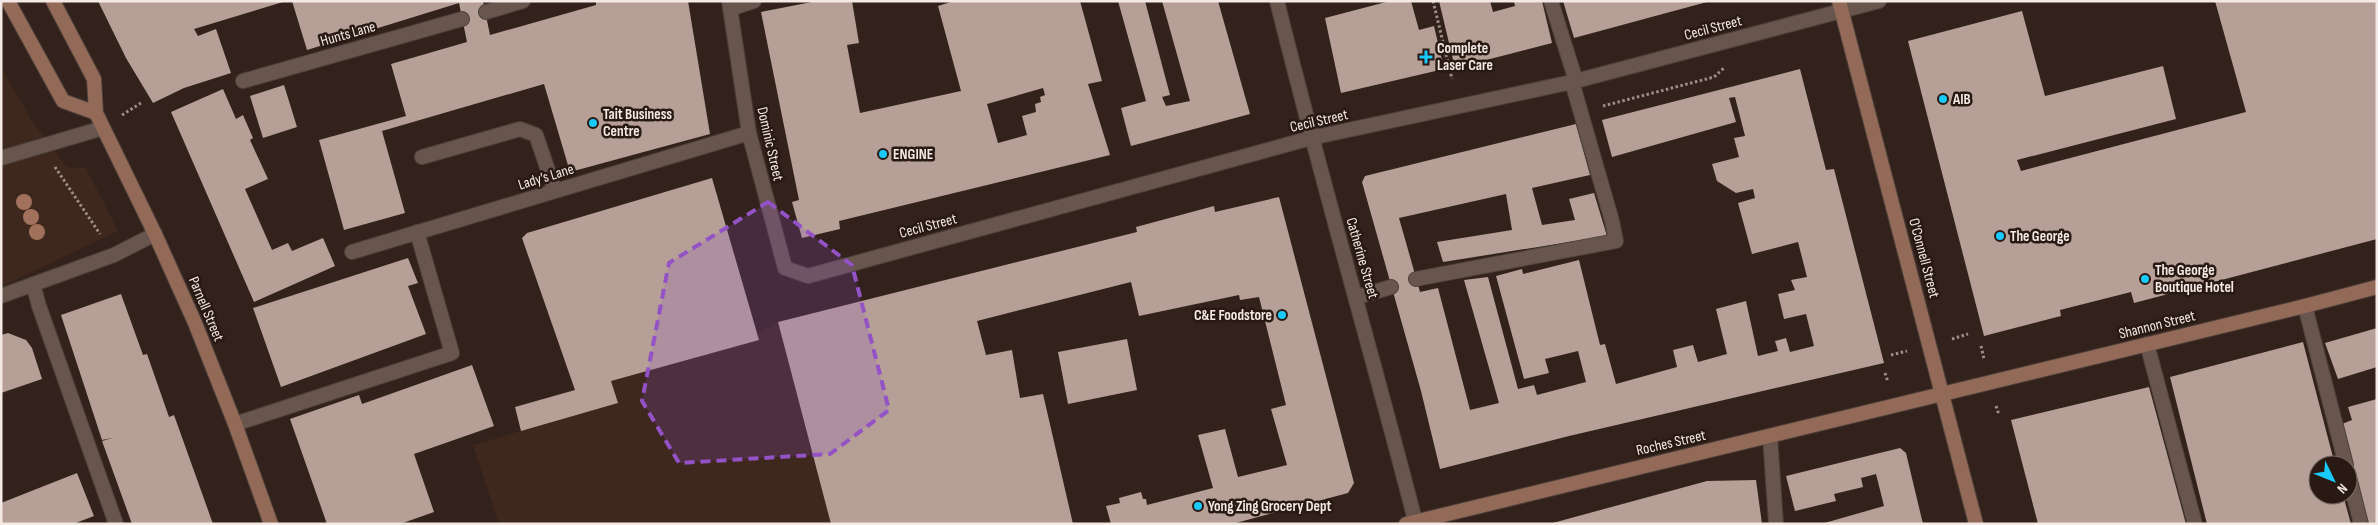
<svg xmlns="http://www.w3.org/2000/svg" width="2378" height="525" viewBox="0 0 2378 525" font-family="'Sofia Sans Condensed',sans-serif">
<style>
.built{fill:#3e271d}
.building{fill:#b59f96;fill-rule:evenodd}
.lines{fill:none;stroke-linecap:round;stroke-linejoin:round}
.service-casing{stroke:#4e403b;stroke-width:16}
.minor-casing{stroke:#4e403b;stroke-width:16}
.secondary-casing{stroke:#4e403b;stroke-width:16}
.path{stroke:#9c8f89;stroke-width:3;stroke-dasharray:2.5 2.5;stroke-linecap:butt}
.service{stroke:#68554d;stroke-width:14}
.minor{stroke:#68554d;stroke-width:14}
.secondary{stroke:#936957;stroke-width:14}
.tree{fill:#a1715c}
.marked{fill:#9352c6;fill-opacity:0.2;stroke:#9352c6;stroke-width:4;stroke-dasharray:10 6;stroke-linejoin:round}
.poi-dot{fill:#19cafc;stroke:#281912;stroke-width:2}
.labels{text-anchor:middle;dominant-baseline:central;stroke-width:5;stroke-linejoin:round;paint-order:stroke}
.street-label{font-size:15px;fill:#f4e9e4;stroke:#281912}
.poi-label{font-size:15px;font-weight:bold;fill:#f4e9e4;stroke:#281912;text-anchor:start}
</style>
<rect width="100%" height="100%" fill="#32221b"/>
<path class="built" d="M1 67 32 121 67 167 86 168 118 231 1 287Z
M778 322 831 524H499L473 445 618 403 611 381 757 334Z"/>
<path class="building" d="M98 1H283V2L194 29 198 36 216 29 231 73 184 88 153 103 126 58Z
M292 1H483L490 35 596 5V1H688L710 134 570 172 544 84 382 131 405 213 344 230 319 140 406 116 391 64 467 42 459 3 307 50Z
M817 1H852L859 43 847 45 860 113 961 91 938 6 954 1H1080L1102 81 1088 84 1110 155 839 221 840 229 802 238 792 202 799 200 761 12ZM1043 88 1045 95 1040 97 1041 102 1035 104 1036 112 1022 116 1027 135 998 143 987 104Z
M1118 1H1145L1170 95 1162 97 1166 106 1190 101 1162 1H1218L1250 114 1131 146 1121 108 1146 101Z
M1390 1H1411L1419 30 1434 26 1444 69 1341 93 1325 18Z
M1439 1H1490L1493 12 1515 6 1514 1H1542L1552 43 1455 68Z
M1563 1H1707V2L1574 38Z
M2215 1H2377V239L2134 303 2131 292 2060 310 2061 316 1984 336 1908 41 2022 11 2045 96 2163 66 2176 119 2017 160 2021 171 2246 112Z
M1800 69 1826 170 1834 169 1884 363 1569 436 1440 469 1421 391 1362 182 1365 176 1576 124 1590 175 1532 188 1542 225 1575 220 1569 199 1594 193 1607 236 1443 262 1437 242 1512 230 1506 194 1399 218 1420 292 1438 288 1470 410 1499 403 1464 280 1488 277 1518 389 1534 385 1537 395 1586 382 1578 351 1545 359 1549 373 1524 379 1496 276 1522 269 1523 274 1579 260 1600 345 1605 344 1616 384 1677 367 1673 350 1693 345 1698 362 1727 354 1716 309 1746 301 1758 356 1778 351 1775 341 1786 338 1790 352 1814 346 1806 314 1784 319 1778 294 1795 290 1791 280 1807 277 1798 242 1752 254 1738 203 1755 198 1753 189 1736 193 1717 181 1712 164 1739 157 1734 138 1745 136 1735 97 1729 98 1736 122 1612 157 1602 120Z
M284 85 297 127 263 138 250 96Z
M223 89 236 119 243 115 253 138 250 140 268 179 245 189 272 250 288 243 292 251 323 238 335 266 254 302 171 112Z
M712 178 759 340 611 381 618 403 521 431 515 407 575 390 522 238 527 233Z
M1279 197 1354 483 1348 493 1232 524H1111L1106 506 1120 503 1119 498 1141 492 1143 499H1146L1147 505 1213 488 1198 435 1225 429 1238 477 1287 465 1271 409 1286 405 1259 297 1240 300 1239 295 1139 316 1131 282 977 321 986 355 1012 350 1020 398 1043 394 1073 524H831L778 322 1137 232 1136 227 1214 206 1215 212Z
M408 258 418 283 408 286 426 334 281 387 253 308Z
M121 294 143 355 147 354 169 417 174 415 213 524H132L102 441 112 438 102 440 61 315Z
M2377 328V367L2338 379 2325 343Z
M8 333 26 340 32 348 42 379 1 393V335Z
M1127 339 1137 390 1068 404 1058 352Z
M2303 342 2335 465H2318V495H2343L2351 524H2207L2170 377Z
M472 365 494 426 414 454 434 512 400 524H327L290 419 359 395 362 404Z
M2149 387 2186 524H2038L2011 420Z
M2377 399V524H2368L2342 424 2352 420 2348 407Z
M1900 448 1906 453 1923 524H1821L1884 506 1876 474 1861 478 1863 487 1834 494 1836 501 1795 511 1786 476Z
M77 473 94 516 73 524H1V503Z
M1756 480 1762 524H1549L1707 481Z"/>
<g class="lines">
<defs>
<path id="service" d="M1551 1 1576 81
M486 12 523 1
M243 81 462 19
M422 157 520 129 536 135 555 191
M1 158 103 128
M1416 279 1616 241 1612 221 1572 82
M33 284 39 306 116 524
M1 296 114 255 155 234
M1357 297 1391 287
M2305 306 2346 465
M2147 344 2195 524
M235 424 452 353 417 232
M1770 436 1776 524
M2348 473 2361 524"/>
<path id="minor" d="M729 1 749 133 785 268 808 276 1311 138 1572 82 1879 1
M1277 1C1320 176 1371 349 1416 524
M730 9 754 1
M352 252 749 133"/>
<path id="secondary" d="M8 1 63 101 96 113
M53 1 94 79 96 113 155 234 195 323 235 424 271 524
M1839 1 1976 524
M1406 524 2305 306 2377 287"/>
</defs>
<use href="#service" class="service-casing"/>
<use href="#minor" class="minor-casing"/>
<use href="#secondary" class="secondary-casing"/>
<path class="path" d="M1433 1 1452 79
M1603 106 1714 77 1724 68
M122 115 141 103
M55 167 100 234
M1952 339 1968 334
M1981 346 1984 359
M1891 355 1907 351
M1885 373 1888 382
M1996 406 1999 415"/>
<use href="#service" class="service"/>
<use href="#minor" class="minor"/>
<use href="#secondary" class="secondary"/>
</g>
<g class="tree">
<circle cx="24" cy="202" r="8"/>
<circle cx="31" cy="217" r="8"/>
<circle cx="37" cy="232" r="8"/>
</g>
<path class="marked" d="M768 202 852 265 889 410 830 454 679 463 642 401 669 263Z"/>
<g class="poi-dot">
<path d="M1423.5 49.5h5v5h5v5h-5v5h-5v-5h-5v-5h5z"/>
<circle cx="1943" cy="99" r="5"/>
<circle cx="593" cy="123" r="5"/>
<circle cx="883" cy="154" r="5"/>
<circle cx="2000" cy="236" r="5"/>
<circle cx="2145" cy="279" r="5"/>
<circle cx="1282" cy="315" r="5"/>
<circle cx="1198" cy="506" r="5"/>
</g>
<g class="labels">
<g class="street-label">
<text transform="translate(1713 28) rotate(-15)">Cecil Street</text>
<text transform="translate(348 34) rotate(-16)">Hunts Lane</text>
<text transform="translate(1319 121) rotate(-13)">Cecil Street</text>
<text transform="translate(770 144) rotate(77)">Dominic Street</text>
<text transform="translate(546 177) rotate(-17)">Lady’s Lane</text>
<text transform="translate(928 226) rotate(-15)">Cecil Street</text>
<text transform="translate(1362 258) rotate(74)">Catherine Street</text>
<text transform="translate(1924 258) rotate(75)">O'Connell Street</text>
<text transform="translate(206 309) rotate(67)">Parnell Street</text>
<text transform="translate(2157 325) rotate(-14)">Shannon Street</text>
<text transform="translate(1671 443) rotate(-13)">Roches Street</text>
</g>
<g class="poi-label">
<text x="1437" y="48">Complete<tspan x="1437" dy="17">Laser Care</tspan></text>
<text x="1953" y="99">AIB</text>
<text x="603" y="114">Tait Business<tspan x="603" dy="17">Centre</tspan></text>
<text x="893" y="154">ENGINE</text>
<text x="2010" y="236">The George</text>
<text x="2155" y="270">The George<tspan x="2155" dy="17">Boutique Hotel</tspan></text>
<text x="1272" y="315" text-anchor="end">C&amp;E Foodstore</text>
<text x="1208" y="506">Yong Zing Grocery Dept</text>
</g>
</g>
<rect width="2378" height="525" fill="none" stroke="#f4e9e4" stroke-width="5"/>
<g transform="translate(2333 480) rotate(133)"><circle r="24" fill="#281912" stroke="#7a6c66"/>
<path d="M0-4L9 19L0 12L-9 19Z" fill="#19cafc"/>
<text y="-8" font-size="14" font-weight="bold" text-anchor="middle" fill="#f4e9e4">N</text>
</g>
</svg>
